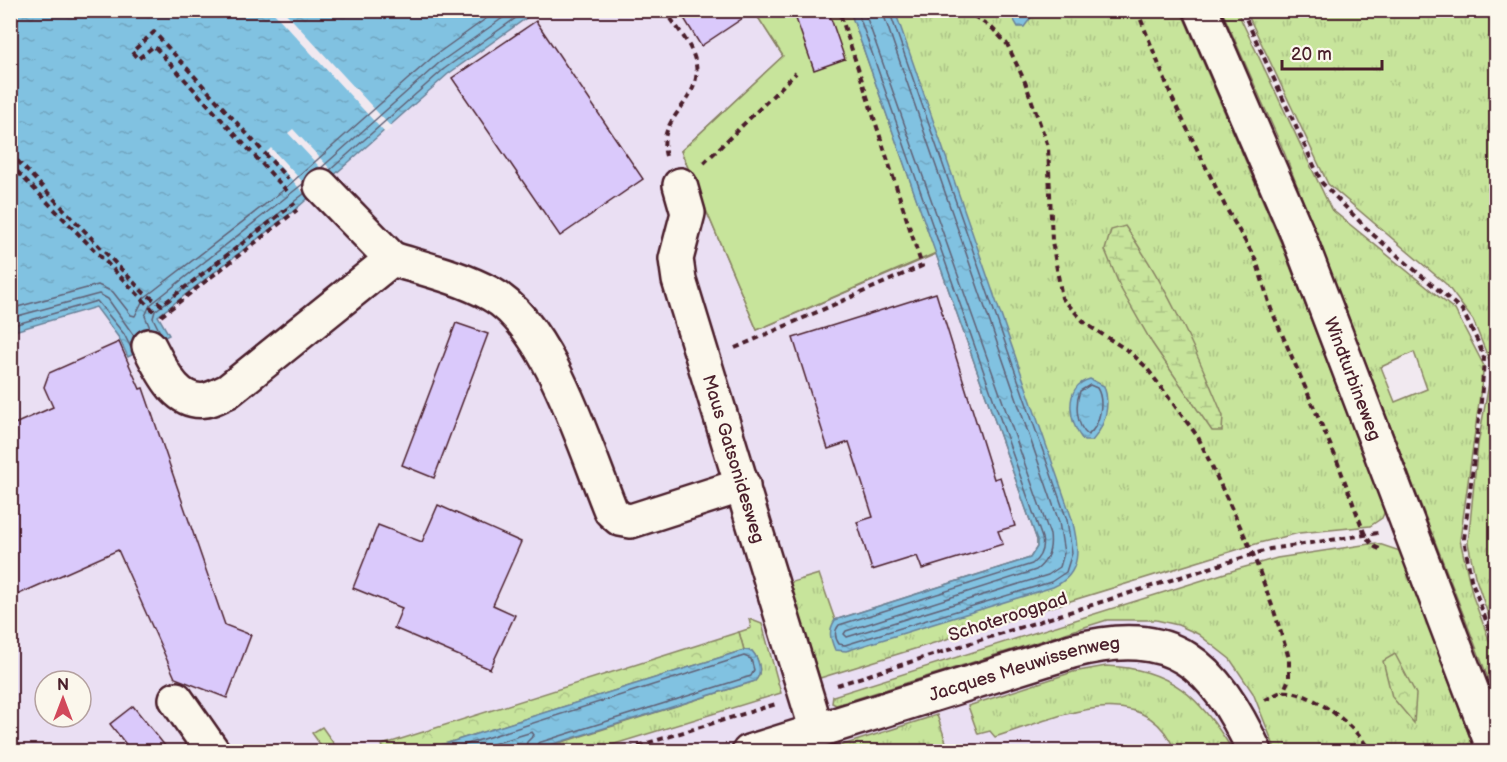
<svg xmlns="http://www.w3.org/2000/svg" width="1507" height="762" viewBox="0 0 1507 762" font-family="'Balsamiq Sans',sans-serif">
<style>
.built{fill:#eadff3;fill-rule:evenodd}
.grass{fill:url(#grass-tufts);stroke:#888263;stroke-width:1.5;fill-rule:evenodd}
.forest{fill:url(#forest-crowns);stroke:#888263;stroke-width:1.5}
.wetland{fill:url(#wetland-marsh);stroke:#888263;stroke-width:1.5}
.park{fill:#c7e49b;stroke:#888263;stroke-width:1.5}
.water{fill:url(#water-ripples);stroke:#6b8198;stroke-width:1.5}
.pier{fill:#f1e9f0}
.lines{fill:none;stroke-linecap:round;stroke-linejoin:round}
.shore{stroke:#606074;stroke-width:1.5}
.building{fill:#dac9fb;stroke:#4a1f2b;stroke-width:1.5}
.minor-casing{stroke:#4a1f2b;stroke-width:38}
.path{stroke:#4a1f2b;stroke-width:4;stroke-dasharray:6 4.5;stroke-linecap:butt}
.minor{stroke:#fbf7ec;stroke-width:33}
.labels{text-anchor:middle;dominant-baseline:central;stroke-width:4.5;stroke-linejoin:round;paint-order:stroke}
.street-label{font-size:18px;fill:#4a1f2b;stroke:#fbf7ec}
</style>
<defs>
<pattern id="grass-tufts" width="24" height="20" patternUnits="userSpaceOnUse" patternTransform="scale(1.5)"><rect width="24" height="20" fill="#c7e49b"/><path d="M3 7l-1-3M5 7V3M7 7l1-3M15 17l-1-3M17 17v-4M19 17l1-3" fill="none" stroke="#acc386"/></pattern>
<pattern id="forest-crowns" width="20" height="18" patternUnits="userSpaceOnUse" patternTransform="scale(1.5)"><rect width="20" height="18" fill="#c7e49b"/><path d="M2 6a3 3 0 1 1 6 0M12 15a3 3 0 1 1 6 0" fill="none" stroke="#acc386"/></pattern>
<pattern id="wetland-marsh" width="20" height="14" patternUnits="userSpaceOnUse" patternTransform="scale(1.5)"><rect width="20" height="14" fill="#c7e49b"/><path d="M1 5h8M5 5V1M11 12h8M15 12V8" fill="none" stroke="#acc386"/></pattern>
<pattern id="water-ripples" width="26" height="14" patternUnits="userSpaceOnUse" patternTransform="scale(1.5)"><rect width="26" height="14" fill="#81c2e1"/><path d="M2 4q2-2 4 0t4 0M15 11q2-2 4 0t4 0" fill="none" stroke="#71a6c1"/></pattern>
</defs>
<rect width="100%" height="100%" fill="#f1e9f0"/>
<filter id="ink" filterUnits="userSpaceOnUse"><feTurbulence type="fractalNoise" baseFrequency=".0167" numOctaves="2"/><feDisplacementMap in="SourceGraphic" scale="12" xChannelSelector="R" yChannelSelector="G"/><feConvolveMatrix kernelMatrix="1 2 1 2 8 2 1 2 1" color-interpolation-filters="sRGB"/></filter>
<g filter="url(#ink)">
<path class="built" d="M537 10 754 11 784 56 681 151 757 329 936 253 1066 622 1277 558 1341 546 1451 752H11V332L97 307 296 209 448 74ZM45 681H81V717H45Z"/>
<path class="grass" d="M754 11H1181L1283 248 1385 511 1382 518 1370 526 1299 533 1259 543 820 678 789 583 819 574 835 620 1030 558 1037 547V540L936 254 757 330 681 151 783 56Z
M1222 11H1237L1331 209 1455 310 1484 366 1460 540 1473 597 1496 658V689L1493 691 1284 152ZM1414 352 1427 389 1395 402 1381 367Z
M1246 11H1496V638L1475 576 1468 543 1478 444 1492 367 1473 320 1446 284 1328 184Z
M1376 543 1400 551 1475 751H1276L1253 693 1230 659 1198 634 1178 625 1156 620H1107L836 705 832 703 833 696 1238 569 1277 558Z
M749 619 762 624 781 693 592 751 531 752 755 681C763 673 759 659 752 651L744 650 739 632 751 628Z
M1106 666C1171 668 1201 698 1233 751H1175C1145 673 1050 720 995 737L990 731 978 734 968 706 1073 672Z
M937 715 949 751H824Z
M322 727 339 751H325L312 733Z"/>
<path class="forest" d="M739 632 744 650 422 751H384L382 745Z
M1395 654 1416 694 1414 723 1392 697 1383 661Z"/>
<path class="wetland" d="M1125 226C1166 284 1196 350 1223 416L1222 431H1212L1152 343 1121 289 1105 250 1111 230Z"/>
<path class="park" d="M754 11H850L936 253 757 330 681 151 783 56Z"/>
<path class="water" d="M11 11H536L448 74 296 209 158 316 169 335 128 357 119 338 96 307 11 332Z
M850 11H895L1072 519C1079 547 1083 574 1053 587L846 651 835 650C830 638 828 631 835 620L1030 558 1037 547V540Z
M1009 11V10L1036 11 1024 27H1018Z
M1090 379 1104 386C1111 405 1105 426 1092 441H1084C1069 425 1062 386 1090 379Z
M744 650 752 651C759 659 763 673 755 681L531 751H422Z"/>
<path class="pier" d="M272 11H284L392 128 385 133Z
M293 129 335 174 330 178 288 133Z
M271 148 313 193 308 198 267 152Z"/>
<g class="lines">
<path class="shore" d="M857 10 1042 538C1044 549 1041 557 1032 564L839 625C834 631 835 638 839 644L845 645 1051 582 1066 572 1072 553 1067 520 889 10
M864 10 1050 535C1052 550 1048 561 1036 570L846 631 844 634 847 637 1048 575 1060 567 1064 553 1059 522 882 10
M320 169 439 63 514 10
M329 171 444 69 527 10
M10 309 98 285 113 292 131 315 135 316 144 298 281 192 434 56 498 10
M10 318 99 294 108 299 134 336
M10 326 97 301 124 334 131 348
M150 328 145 316 150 305 304 183
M160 332 153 318 155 311 305 193
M1090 385 1097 388C1105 401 1100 426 1088 435 1076 426 1075 404 1080 391Z
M442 752 744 656 751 659 754 670 751 676 538 743 533 752
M467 752 532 732 534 735 527 742 525 752"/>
</g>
<path class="building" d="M679 10H755L701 46Z
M793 10H828L845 59 814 70Z
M536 21 643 179 560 236 452 78Z
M936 293 994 479 1000 477 1015 526 998 531 1003 544 922 569 917 556 872 570 857 522 873 517 849 442 828 449 793 338Z
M456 323 488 334 434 478 402 465Z
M119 342 140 389 143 388 225 625 251 635 227 698 175 678 118 550 10 598V426L53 407 44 387 49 373Z
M438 505 521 542 493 605 515 615 490 669 394 628 402 608 353 588 378 525 422 542Z
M133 706 170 752H132L110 724Z"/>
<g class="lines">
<defs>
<g id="minor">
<path id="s1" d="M1201 10 1298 235 1495 752"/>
<path id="s2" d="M680 185 688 213 676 259 679 280 817 731"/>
<path d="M392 259C425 269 460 277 491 294 549 325 586 450 611 511L620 519 631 521 743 485"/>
<path d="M149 346C161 368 175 405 206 400 213 399 221 394 228 391L392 259 321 186"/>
<path d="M176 699 213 752"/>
<path id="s3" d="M749 752 1072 651C1173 624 1214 664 1255 752"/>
</g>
</defs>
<use href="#minor" class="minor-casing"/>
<path class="path" d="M665 10C674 24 687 39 693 54 711 100 654 114 666 156
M965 10 992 28 1007 44 1025 82 1048 146 1052 241 1062 298 1086 324 1130 352 1146 367 1198 437 1253 554 1274 611 1289 658V679L1283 692
M1137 10 1173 100 1226 208 1256 260 1271 309 1336 458 1365 535 1373 546 1382 550
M1242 10 1322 183 1371 233 1462 310 1478 342 1484 358 1481 402 1464 539 1471 579 1496 648
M10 122 15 126 10 131
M10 153 144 293 162 305 295 203
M704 163 796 73
M10 164 156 313
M287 191 154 46 138 59 132 52 154 32 288 179
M161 316 297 210
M735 348 922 266 839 10
M837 685 1270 549 1378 533
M1265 700C1270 698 1277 693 1282 692 1309 688 1359 728 1370 752
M618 752 776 704"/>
<use href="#minor" class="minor"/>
</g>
</g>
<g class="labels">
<g class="street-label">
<text stroke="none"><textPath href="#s1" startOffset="399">Windturbineweg</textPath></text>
<text stroke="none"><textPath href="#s2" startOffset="285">Maus Gatsonidesweg</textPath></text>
<text transform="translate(1008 617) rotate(-18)">Schoteroogpad</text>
<text stroke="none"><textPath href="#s3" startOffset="288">Jacques Meuwissenweg</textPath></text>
</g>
</g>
<rect width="1507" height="762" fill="none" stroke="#fbf7ec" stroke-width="36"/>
<rect x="18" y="18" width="1471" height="726" fill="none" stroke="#4a1f2b" stroke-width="2" filter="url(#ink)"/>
<g transform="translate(63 699)"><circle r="28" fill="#fbf7ec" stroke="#b4a19f" stroke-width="1.5"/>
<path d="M0-4.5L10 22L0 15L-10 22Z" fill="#d1495b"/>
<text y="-9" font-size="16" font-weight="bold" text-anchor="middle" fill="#4a1f2b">N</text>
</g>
<path d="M1282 60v9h100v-9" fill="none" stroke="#4a1f2b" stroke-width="3"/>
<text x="1291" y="60" font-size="18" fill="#4a1f2b" stroke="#fbf7ec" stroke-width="4.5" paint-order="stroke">20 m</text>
</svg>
